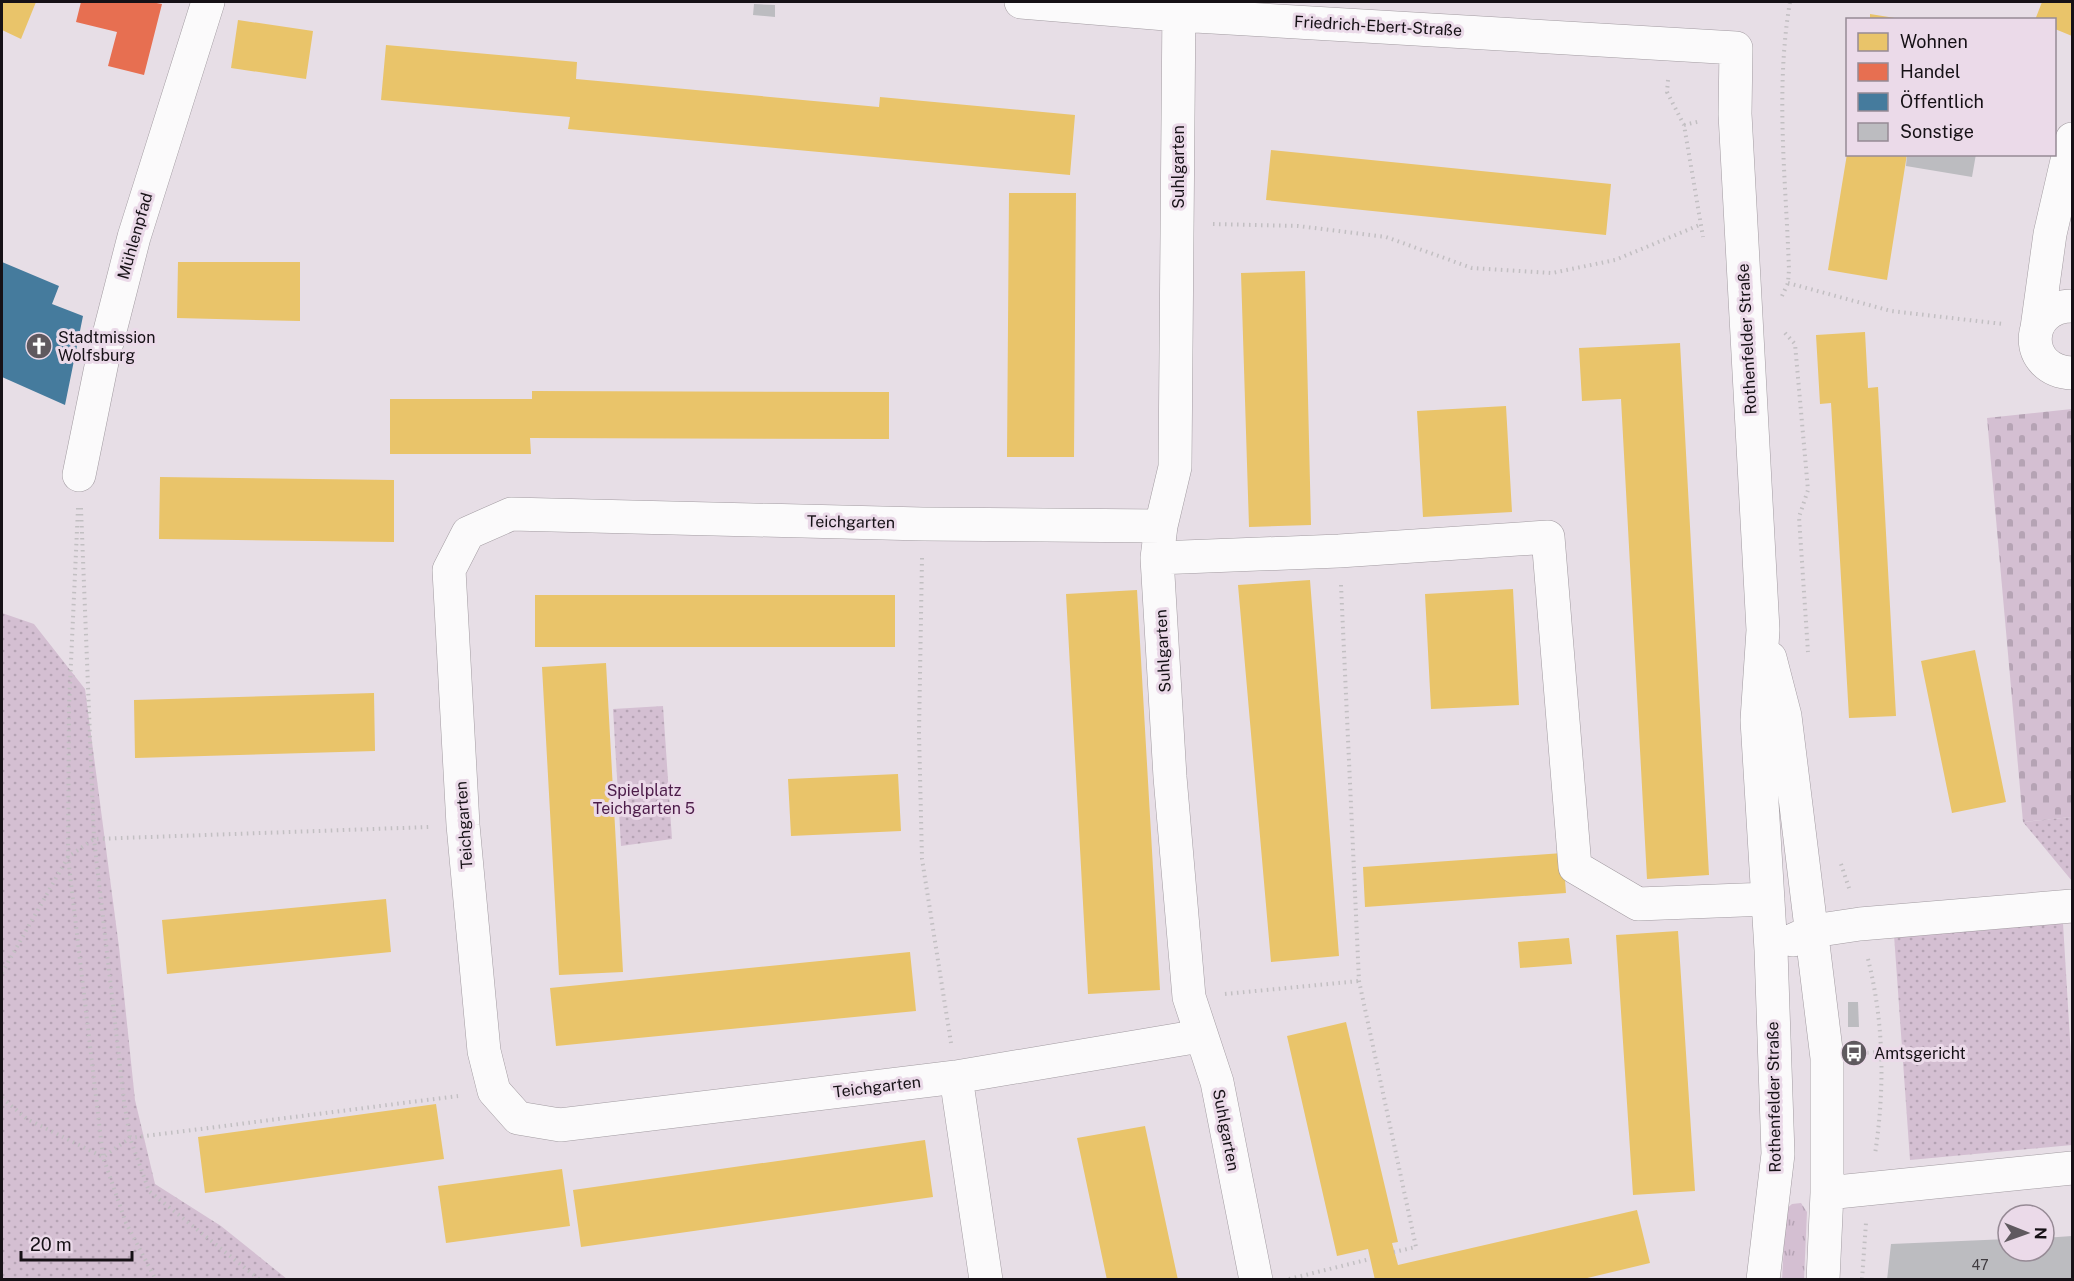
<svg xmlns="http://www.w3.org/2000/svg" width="2074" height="1281" viewBox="0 0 2074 1281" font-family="'Public Sans',sans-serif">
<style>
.grass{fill:url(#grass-tufts)}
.cemetery{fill:url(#cemetery-stones)}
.park{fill:url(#park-dots)}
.homes{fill:#e9c46a}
.shops{fill:#e76f51}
.public{fill:#457b9d}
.building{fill:#bcbcc0}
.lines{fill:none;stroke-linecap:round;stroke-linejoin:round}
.minor-casing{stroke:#a29ba1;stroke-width:34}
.path{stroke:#c2bfc2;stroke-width:4;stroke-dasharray:1.5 4.5;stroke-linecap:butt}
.minor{stroke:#fbfafb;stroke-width:33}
.labels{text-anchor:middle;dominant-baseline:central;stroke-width:6;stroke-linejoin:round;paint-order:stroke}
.number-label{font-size:14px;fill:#403c40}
.street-label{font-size:16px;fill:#161116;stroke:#ebdae9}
.poi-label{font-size:16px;fill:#161116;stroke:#ebdae9;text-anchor:start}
.park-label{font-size:16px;fill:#4c1c49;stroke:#ebdae9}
</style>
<defs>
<pattern id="grass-tufts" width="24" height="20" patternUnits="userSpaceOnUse" patternTransform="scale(1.5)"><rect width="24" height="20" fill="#d4bfd2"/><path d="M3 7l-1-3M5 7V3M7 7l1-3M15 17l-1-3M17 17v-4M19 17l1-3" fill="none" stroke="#b5a3b4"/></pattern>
<pattern id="cemetery-stones" width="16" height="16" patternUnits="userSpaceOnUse" patternTransform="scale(1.5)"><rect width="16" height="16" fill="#d4bfd2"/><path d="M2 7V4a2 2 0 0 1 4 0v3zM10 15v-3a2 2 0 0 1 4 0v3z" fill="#b5a3b4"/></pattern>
<pattern id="park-dots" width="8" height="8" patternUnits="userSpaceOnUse" patternTransform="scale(1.5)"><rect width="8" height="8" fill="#d4bfd2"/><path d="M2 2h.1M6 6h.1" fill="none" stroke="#b5a3b4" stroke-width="1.8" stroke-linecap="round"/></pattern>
</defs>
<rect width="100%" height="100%" fill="#e7dee6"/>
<path class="grass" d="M1801 1203 1807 1212 1804 1279 1782 1280 1786 1209 1792 1204Z"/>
<path class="cemetery" d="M2072 409V817L2023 822 1987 418Z"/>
<path class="park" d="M2 613 34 624 85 689 119 947 135 1100 155 1184 221 1226 287 1279H2Z
M663 706 672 839 621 846 613 709Z
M2072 817V881L2023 822Z
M2063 923 2072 1073V1145L1910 1160 1894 935Z"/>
<path class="homes" d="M2 2H36L21 39 2 30Z
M2042 2H2072V36L2055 29V20H2035Z
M1870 14 1895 18V20H1870Z
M238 20 313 31 306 79 231 68Z
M386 45 577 62 576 79 879 107 880 97 1075 115 1070 175 568 129 570 117 381 100Z
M1271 150 1611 184 1606 235 1266 200Z
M1847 154H1907L1887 280 1828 270Z
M1009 193H1076L1074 457H1007Z
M178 262H300V321L177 318Z
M1305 271 1311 525 1249 527 1241 273Z
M1865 332 1868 388 1878 387 1896 716 1849 718 1831 403 1820 404 1816 335Z
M1680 343 1709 875 1647 879 1621 399 1582 401 1579 348Z
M532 391 889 392V439L530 438 531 454H390V399H532Z
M1506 406 1512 512 1423 517 1417 411Z
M160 477 394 480V542L159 539Z
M1310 580 1339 956 1271 962 1238 585Z
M1513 589 1519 705 1431 709 1425 594Z
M1137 590 1160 990 1088 994 1066 594Z
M535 595H895V647H535Z
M1975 650 2006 802 1952 813 1921 661Z
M606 663 623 972 559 975 542 667Z
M374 693 375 751 135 758 134 700Z
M898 774 901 831 791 836 788 779Z
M1563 853 1566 893 1365 907 1363 867Z
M386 899 391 952 167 974 162 920Z
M1678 931 1695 1191 1633 1195 1616 935Z
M1569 938 1572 964 1520 968 1518 942Z
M910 952 916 1011 556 1046 550 988Z
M1346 1022 1398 1242 1392 1243 1398 1265 1637 1210 1650 1263 1579 1280H1375L1368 1249 1337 1256 1287 1036Z
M436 1104 444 1159 205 1193 198 1137Z
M1145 1126 1178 1280H1107L1077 1138Z
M925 1140 933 1197 581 1247 573 1190Z
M562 1169 570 1226 446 1243 438 1186Z"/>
<path class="shops" d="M81 2H151L162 4 144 75 108 66 117 32 76 22Z"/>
<path class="public" d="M2 262 59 286 52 304 83 316 65 405 2 377Z"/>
<path class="building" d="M754 4 775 5V17L753 15Z
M1907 154H1976L1972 177 1906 166Z
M1848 1002H1858L1859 1027H1848Z
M2072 1236V1280H1887L1891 1244 2008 1239V1251H2044V1238Z"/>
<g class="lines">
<defs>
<path id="minor" d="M1021 2 1178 15 1736 48 1735 114 1763 630 1757 720 1771 950 1778 1154 1763 1280
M1179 2 1175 467 1161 526 1157 558 1170 777 1189 997 1217 1082 1256 1280
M2072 306C2024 306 2022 371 2072 373
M2037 328 2050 234 2072 139
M79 475 102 362 134 237 208 2
M1161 526 923 524 511 514 468 533 449 570 463 825 484 1051 494 1091 518 1118 560 1125 956 1077 1200 1036
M1157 558 1339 551 1548 537 1575 867 1638 904 1768 899
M1770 658 1785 716 1827 1058V1193L1823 1280
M1793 940 1813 931 1860 924 2072 906
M956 1077 986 1280
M1827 1193 2072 1168"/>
</defs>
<use href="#minor" class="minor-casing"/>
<path class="path" d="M1668 80 1667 92 1684 125 1703 237
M1684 125 1701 121
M1213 224 1298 226 1386 237 1472 268 1552 273 1615 260 1702 224
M1788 283 1891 311 2003 324
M1782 296 1788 283 1789 270C1786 181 1775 89 1790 2
M1785 333 1795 344 1808 490 1799 517 1808 652
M78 508 69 706 68 857 103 1157 126 1223 156 1280
M81 508 94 839 124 1101 130 1138 149 1191 260 1280
M922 558 919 733 922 859 951 1043
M1341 585 1359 981 1416 1247 1394 1252
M1841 864 1850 891
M1868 959C1884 1023 1885 1088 1875 1154
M2 973 68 857 94 839 429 827
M1225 994 1359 981
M1861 1053 1881 1052
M2 1098 27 1119 103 1157 130 1138 458 1096
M1289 1279 1370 1259
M1862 1279 1866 1223"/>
<use href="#minor" class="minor"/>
</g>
<defs>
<symbol id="church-disc" viewBox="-11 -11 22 22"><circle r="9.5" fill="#5f595f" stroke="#ebdae9"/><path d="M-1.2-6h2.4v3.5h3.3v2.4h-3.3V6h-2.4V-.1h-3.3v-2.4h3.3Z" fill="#fff"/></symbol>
<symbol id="bus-disc" viewBox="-11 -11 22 22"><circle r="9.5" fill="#5f595f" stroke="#ebdae9"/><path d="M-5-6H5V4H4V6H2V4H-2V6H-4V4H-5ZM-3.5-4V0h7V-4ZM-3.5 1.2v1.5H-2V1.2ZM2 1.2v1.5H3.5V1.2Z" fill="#fff"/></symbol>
</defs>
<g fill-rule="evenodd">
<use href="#church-disc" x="24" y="331" width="30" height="30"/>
<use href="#bus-disc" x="1839" y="1038" width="30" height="30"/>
</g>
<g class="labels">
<g class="number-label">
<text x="1980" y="1265">47</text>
</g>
<g class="street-label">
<text transform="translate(1378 26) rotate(3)">Friedrich-Ebert-Straße</text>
<text transform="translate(1178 167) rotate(-90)">Suhlgarten</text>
<text transform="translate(135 236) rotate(-74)">Mühlenpfad</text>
<text transform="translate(1747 339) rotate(-93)">Rothenfelder Straße</text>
<text transform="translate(851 522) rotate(1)">Teichgarten</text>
<text transform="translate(1163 651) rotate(-93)">Suhlgarten</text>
<text transform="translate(464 825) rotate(-94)">Teichgarten</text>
<text transform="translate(877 1087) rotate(-7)">Teichgarten</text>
<text transform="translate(1774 1097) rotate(-91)">Rothenfelder Straße</text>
<text transform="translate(1226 1130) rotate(79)">Suhlgarten</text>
</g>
<g class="poi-label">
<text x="58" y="337">Stadtmission<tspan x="58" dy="18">Wolfsburg</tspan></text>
<text x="1874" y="1053">Amtsgericht</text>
</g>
<g class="park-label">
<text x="644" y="790">Spielplatz<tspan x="644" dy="18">Teichgarten 5</tspan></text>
</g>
</g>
<rect width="2074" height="1281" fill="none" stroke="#161116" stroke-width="6"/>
<rect x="1846" y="18" width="210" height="138" fill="#ebdae9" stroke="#968a95" stroke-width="1.5"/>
<rect x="1858" y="33" width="30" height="18" fill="#e9c46a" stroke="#968a95" stroke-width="1.5"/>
<text x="1900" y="48" font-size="18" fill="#161116">Wohnen</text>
<rect x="1858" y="63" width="30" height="18" fill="#e76f51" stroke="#968a95" stroke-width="1.5"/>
<text x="1900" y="78" font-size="18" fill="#161116">Handel</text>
<rect x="1858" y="93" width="30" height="18" fill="#457b9d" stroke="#968a95" stroke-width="1.5"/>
<text x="1900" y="108" font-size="18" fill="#161116">Öffentlich</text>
<rect x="1858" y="123" width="30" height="18" fill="#bcbcc0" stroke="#968a95" stroke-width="1.5"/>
<text x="1900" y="138" font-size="18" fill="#161116">Sonstige</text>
<g transform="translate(2026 1233) rotate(91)"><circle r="28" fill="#ebdae9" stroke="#968a95" stroke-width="1.5"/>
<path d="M0-4.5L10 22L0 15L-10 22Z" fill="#5f595f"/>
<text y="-9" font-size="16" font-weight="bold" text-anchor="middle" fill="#161116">N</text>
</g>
<path d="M21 1251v9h111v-9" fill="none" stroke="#161116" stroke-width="3"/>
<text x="30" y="1251" font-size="18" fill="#161116" stroke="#ebdae9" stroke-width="4.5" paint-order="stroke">20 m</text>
</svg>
